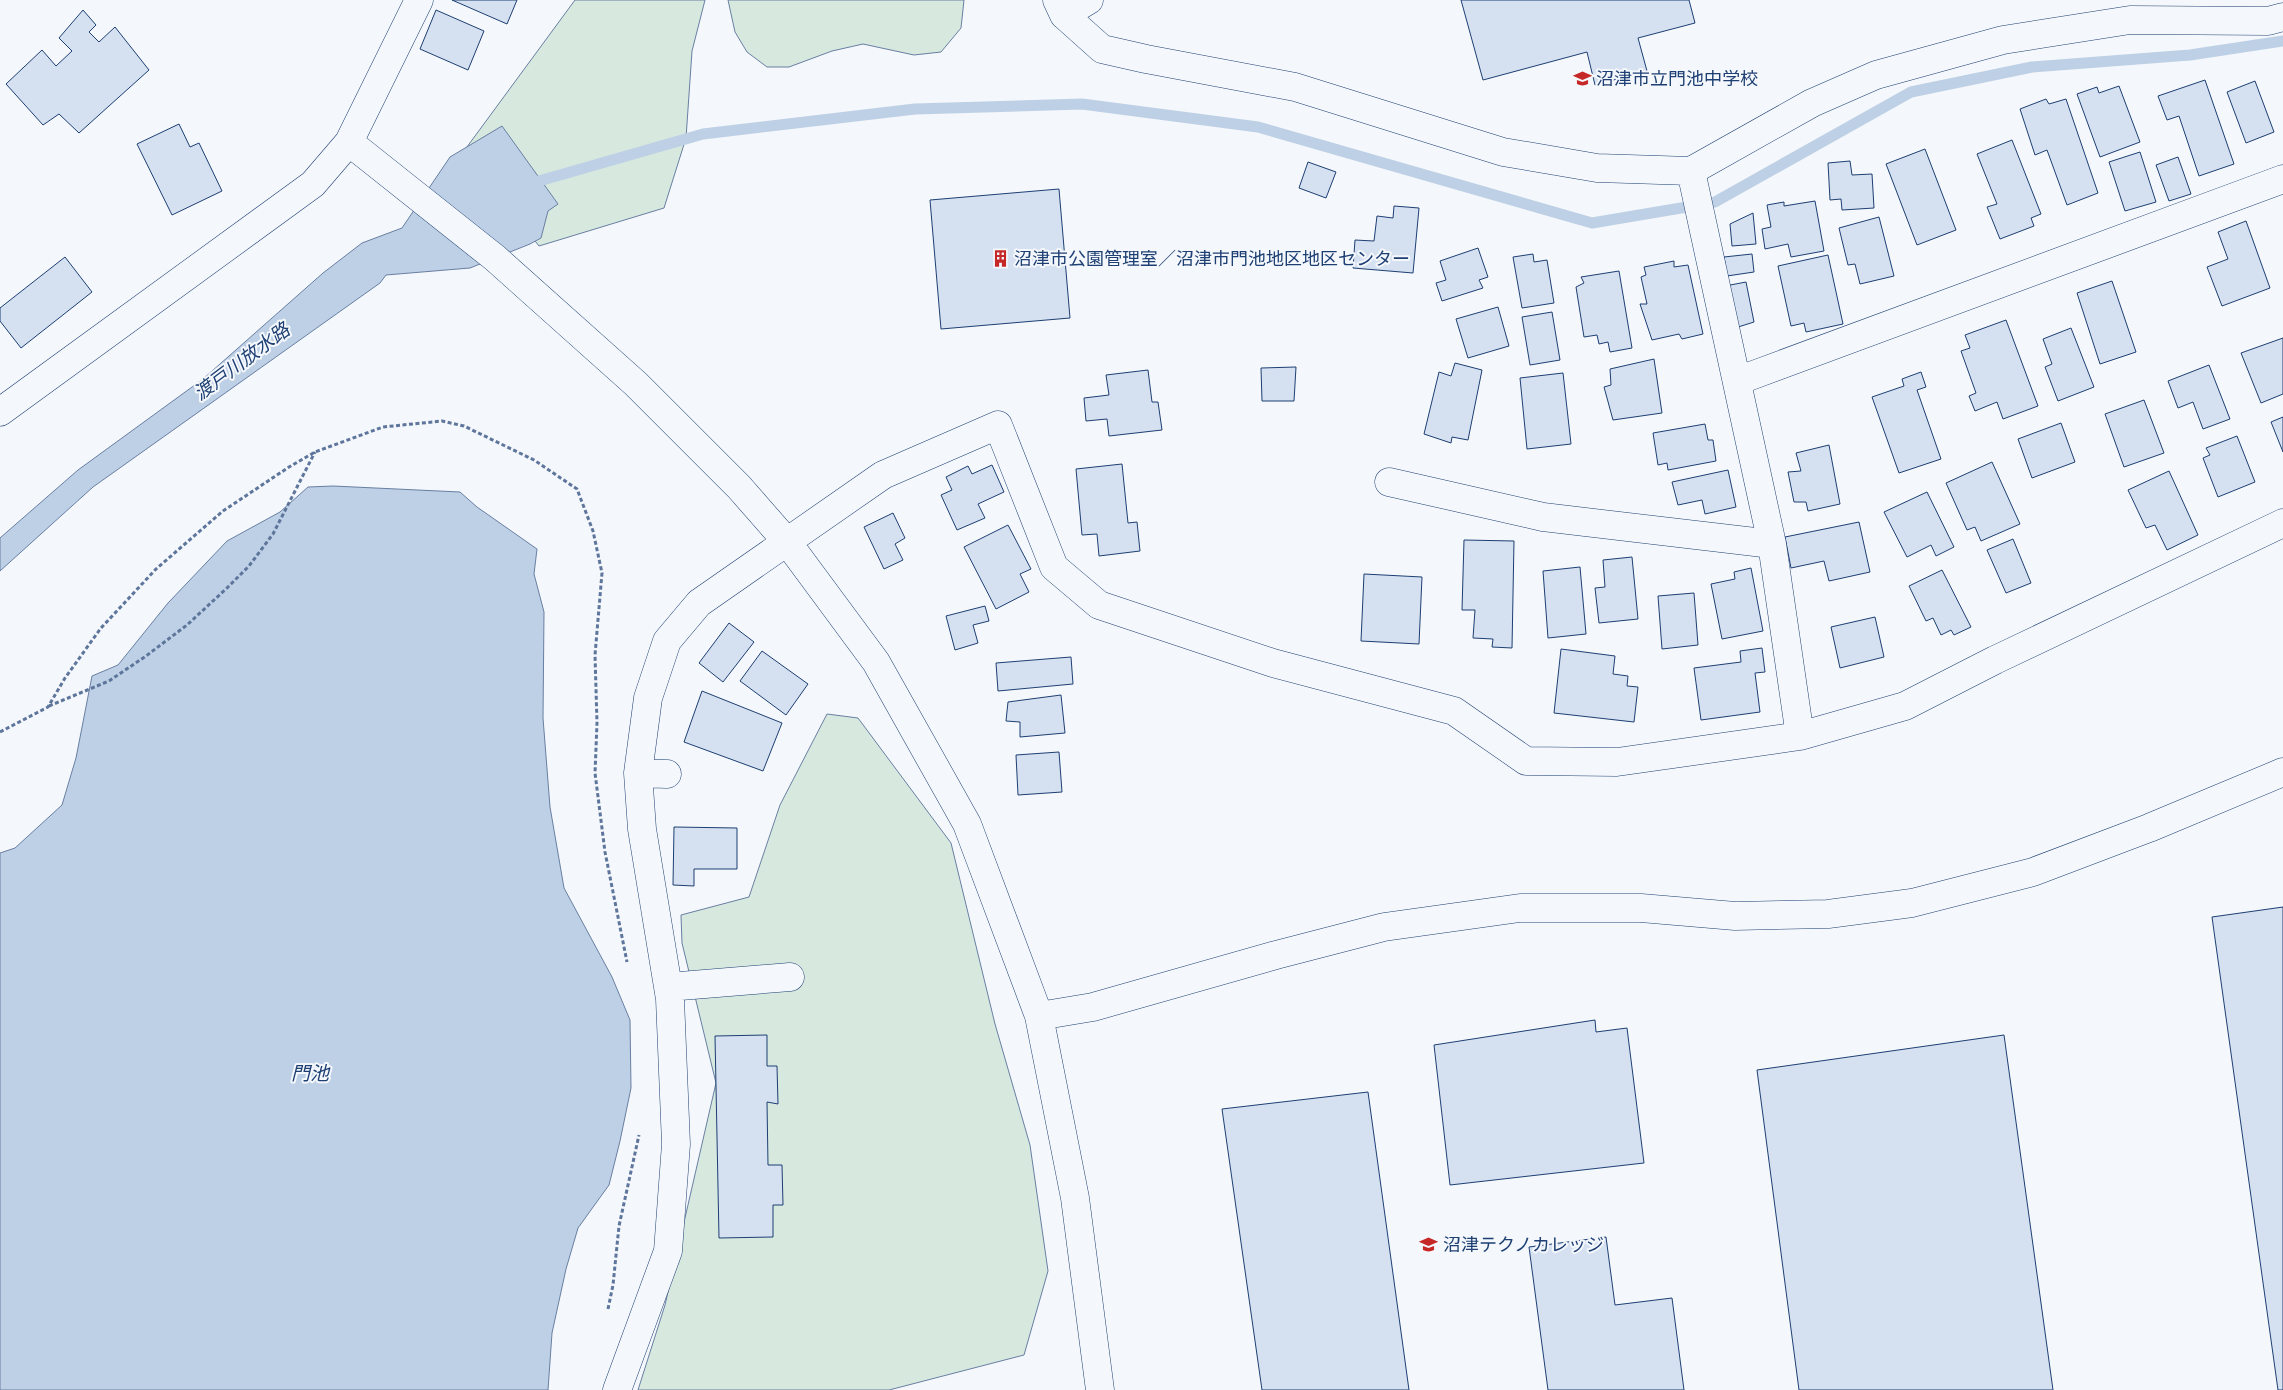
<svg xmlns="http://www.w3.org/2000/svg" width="2283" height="1390" viewBox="0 0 2283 1390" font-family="'Nunito Sans','Noto Sans JP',sans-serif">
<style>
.green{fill:#d7e8df;stroke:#687fa3}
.water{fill:#bed0e5;stroke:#687fa3}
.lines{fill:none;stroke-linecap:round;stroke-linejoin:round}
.stream{stroke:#bed0e5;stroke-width:11}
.building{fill:#d5e0f0;stroke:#1d3f73}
.minor-casing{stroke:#1d3f73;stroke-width:29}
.path{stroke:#5e769c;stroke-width:3;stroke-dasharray:4 2.5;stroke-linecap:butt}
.minor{stroke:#f4f7fb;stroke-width:28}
.labels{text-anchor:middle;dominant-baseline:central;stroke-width:4;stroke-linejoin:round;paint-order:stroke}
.poi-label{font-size:18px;fill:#1d3f73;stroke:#f4f7fb;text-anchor:start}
.water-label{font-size:19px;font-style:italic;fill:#1d3f73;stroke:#f4f7fb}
</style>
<rect width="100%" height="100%" fill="#f4f7fb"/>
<path class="green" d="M575 0H705L692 51 686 138 664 208 539 246 464 151Z
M728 0H964L961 28 941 52 914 55 863 44 832 51 789 67H767L747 52 735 32Z
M827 714 858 718 951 843 995 1024 1030 1145 1048 1271 1024 1355 889 1390H638L665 1305 716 1083 682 943 681 915 749 897 780 805Z"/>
<path class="water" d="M502 126 558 204 548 211 541 238 530 244 470 268 386 275 380 283 93 487 0 571V538L78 470 203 379 323 273 362 243 402 228 450 157Z
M333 486 460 492 477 507 537 549 534 574 544 612 543 718 550 807 564 888 612 977 630 1020 631 1088 620 1141 609 1185 578 1228 566 1269 552 1333 548 1390H0V853L15 848 62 805 76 758 92 676 118 665 168 603 227 541 280 512 308 487Z"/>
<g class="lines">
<path class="stream" d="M525 185 703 134 915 109 1082 104 1258 127 1592 223 1687 207
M1715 202 1911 92 2032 67 2190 55 2283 41"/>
</g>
<path class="building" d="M452 0H517L507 24Z
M1461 0H1689L1695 23 1638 38 1647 71 1595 85 1587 52 1483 80Z
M83 10 96 25 89 32 99 42 115 27 149 70 79 133 59 114 43 125 6 84 42 50 56 66 72 51 59 38Z
M436 10 484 31 468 70 420 49Z
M2205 80 2234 164 2199 176 2179 116 2167 120 2158 96Z
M2255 81 2274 132 2246 143 2227 92Z
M2119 86 2140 142 2100 157 2077 94 2097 87 2099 93Z
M2046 99 2049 104 2066 99 2098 193 2067 205 2047 150 2035 155 2020 109Z
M179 124 190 147 199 143 222 191 172 215 137 144Z
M2012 140 2041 214 2031 218 2034 226 2000 239 1987 207 1997 204 1977 154Z
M1925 149 1956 230 1917 245 1886 164Z
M2140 152 2156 202 2125 211 2109 162Z
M2178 157 2191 194 2169 201 2156 165Z
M1850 161 1852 175 1872 174 1874 208 1842 210 1841 199 1830 200 1828 163Z
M1308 162 1336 172 1326 198 1299 188Z
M1059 189 1070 318 941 329 930 200Z
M1815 201 1824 251 1791 257 1788 244 1765 249 1762 229 1771 227 1767 205 1784 202V206Z
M1394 206 1419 208 1413 273 1353 268 1355 240 1374 241 1377 216 1393 218Z
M1753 213 1756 244 1732 246 1730 224Z
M1879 217 1894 276 1860 284 1855 264 1848 265 1839 228Z
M2246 221 2270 288 2222 306 2207 267 2228 259 2218 232Z
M1478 248 1488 277 1479 280 1483 288 1442 301 1436 283 1446 280 1440 261Z
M1533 254 1534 262 1547 260 1554 303 1522 308 1513 257Z
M1752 254 1754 272 1727 276 1724 257Z
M1828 255 1843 324 1806 332 1804 323 1791 326 1778 266Z
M65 257 92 292 21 348 0 321V308Z
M1674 261V267L1688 265 1703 334 1682 339 1679 334 1652 340 1640 304H1647L1641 277 1646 275 1644 267Z
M1619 271 1632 348 1610 352 1608 342 1599 344 1597 335 1584 337 1576 287 1584 283 1581 277Z
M2112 281 2136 352 2100 364 2077 293Z
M1746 282 1754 322 1735 328 1725 286Z
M1498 307 1509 346 1468 358 1456 319Z
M1552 312 1560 360 1530 365 1522 317Z
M2006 320 2038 406 2003 419 1997 402 1975 411 1969 396 1976 393 1961 351 1970 348 1965 335Z
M2071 328 2094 387 2058 401 2045 367 2052 364 2043 339Z
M2283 338V394L2261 403 2241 353Z
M1654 359 1662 413 1613 420 1604 387 1611 385 1610 369Z
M1455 363 1482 370 1468 440 1452 437 1451 443 1424 434 1439 372 1451 376Z
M2209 365 2230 419 2203 429 2193 402 2178 408 2168 381Z
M1296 367 1294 401H1262L1261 368Z
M1148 370 1152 402H1158L1162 430 1109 436 1107 419 1086 421 1084 398 1109 395 1106 375Z
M1921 372 1926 387 1917 390 1941 459 1899 473 1872 397 1904 386 1902 379Z
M1563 373 1571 444 1527 449 1520 378Z
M2144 400 2164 453 2124 467 2105 414Z
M2283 417V452L2271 422Z
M2061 423 2075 462 2032 478 2018 439Z
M1705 424 1708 440H1713L1716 461 1668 470 1667 463 1658 465 1653 433Z
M2237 436 2255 482 2218 497 2203 458 2210 455 2206 448Z
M1829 445 1840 504 1808 511 1806 502H1794L1788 472 1801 471 1796 453Z
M1992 462 2020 524 1981 541 1975 527 1967 530 1946 483Z
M1122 464 1128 523 1137 522 1140 551 1099 556 1097 534 1082 535 1076 469Z
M992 465 1004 492 978 504 985 518 957 530 941 495 952 490 946 477 968 466 972 474Z
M1728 470 1736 507 1705 514 1702 500 1678 505 1672 482Z
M2169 471 2198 535 2167 550 2155 525 2146 528 2128 490Z
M1927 492 1954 547 1936 556 1931 545 1907 557 1884 512Z
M893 513 905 538 895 544 903 560 884 569 864 527Z
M1859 522 1870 572 1829 581 1824 561 1791 568 1785 537Z
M1008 525 1031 569 1020 574 1029 592 996 609 964 547Z
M2013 539 2031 583 2006 593 1987 550Z
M1464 540 1514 541 1512 648 1492 647 1493 639 1473 638 1475 610H1462Z
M1632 557 1638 619 1599 623 1595 588 1605 587 1603 560Z
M1580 567 1586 634 1548 638 1543 571Z
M1751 568 1763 631 1722 639 1711 584 1735 579 1734 572Z
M1942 570 1971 627 1954 635 1951 630 1941 635 1933 618 1926 621 1909 586Z
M1364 574 1422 577 1419 644 1361 641Z
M1694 593 1698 645 1662 649 1658 596Z
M985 606 989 621 973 625 978 643 955 650 946 616Z
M1875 617 1884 657 1840 668 1831 627Z
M729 623 754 642 723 682 699 663Z
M1762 648 1765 672 1755 673 1760 712 1701 720 1694 668 1741 662 1740 651Z
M1561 649 1615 656 1613 674 1628 676 1627 686 1638 687 1634 722 1554 713Z
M762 651 808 684 786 715 740 681Z
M1071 657 1073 684 998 691 996 663Z
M702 691 782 723 763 771 684 742Z
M1061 695 1065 733 1020 737V722L1006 721 1008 702Z
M1059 752 1062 792 1018 795 1016 755Z
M674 827 737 828V869H694V886L673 885Z
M2283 907V1390H2278L2212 917Z
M1595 1020 1596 1032 1627 1028 1644 1163 1450 1185 1434 1045Z
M767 1035V1066H777L778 1104 767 1102 768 1165H782L783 1205H773V1237L719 1238 715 1036Z
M2004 1035 2053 1390H1799L1757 1070Z
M1368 1092 1409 1390H1262L1222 1109Z
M1606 1237 1615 1305 1672 1298 1684 1390H1548L1529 1247Z"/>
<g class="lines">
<defs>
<path id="minor" d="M1057 0 1064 15 1102 49 1146 59 1295 87 1503 152 1597 168 1691 171 1812 103 1876 75 2003 40 2130 20 2268 21 2283 17
M1064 15 1089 0
M349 142 495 258 636 384 739 487 788 543 876 662 967 824 1039 1016 1075 1198 1100 1390
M1691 171 1772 544 1800 736
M1737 381 2283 179
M0 412 313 184 349 142 419 0
M1389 482 1543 517 1772 544
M638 773 667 774
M668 987 790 977
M1039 1016 1093 1007 1276 955 1384 927 1520 908H1641L1735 916 1828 914 1912 903 2033 872 2149 828 2283 772
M617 1390 668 1251 676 1144 670 999 642 829 638 773 648 698 667 641 699 603 883 475 998 425 1054 567 1099 605 1273 663 1454 711 1526 761 1617 762 1800 736 1905 706 1995 660 2283 523"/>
</defs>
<use href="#minor" class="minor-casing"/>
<path class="path" d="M49 706 109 681 146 656 187 625 227 588 249 566 273 534 315 452
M0 732 48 707 65 678 101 628 156 569 223 511 289 467 315 452 383 427 442 421 464 426 534 460 577 489 593 531 602 573 595 655 597 723 595 773 605 852 627 962
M608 1309 613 1285 619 1226 639 1135"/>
<use href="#minor" class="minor"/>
</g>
<defs>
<symbol id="school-bare" viewBox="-9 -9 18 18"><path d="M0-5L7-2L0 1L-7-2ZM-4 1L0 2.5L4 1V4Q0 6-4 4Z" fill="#c62828" stroke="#f4f7fb" stroke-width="2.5" paint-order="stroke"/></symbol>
<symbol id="building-bare" viewBox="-9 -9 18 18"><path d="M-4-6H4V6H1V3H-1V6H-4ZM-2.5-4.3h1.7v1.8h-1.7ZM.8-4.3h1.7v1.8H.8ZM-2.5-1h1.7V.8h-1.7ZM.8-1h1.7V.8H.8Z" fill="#c62828" stroke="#f4f7fb" stroke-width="2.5" paint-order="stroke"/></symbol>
</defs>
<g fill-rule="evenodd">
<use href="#school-bare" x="1570" y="66" width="25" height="25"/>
<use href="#building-bare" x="988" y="246" width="25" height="25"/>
<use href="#school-bare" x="1416" y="1232" width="25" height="25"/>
</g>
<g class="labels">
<g class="poi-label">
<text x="1596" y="79">沼津市立門池中学校</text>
<text x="1014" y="259">沼津市公園管理室／沼津市門池地区地区センター</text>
<text x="1443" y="1245">沼津テクノカレッジ</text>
</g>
<g class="water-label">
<text transform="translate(242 362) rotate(-37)">渡戸川放水路</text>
<text x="310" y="1074">門池</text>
</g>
</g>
</svg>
